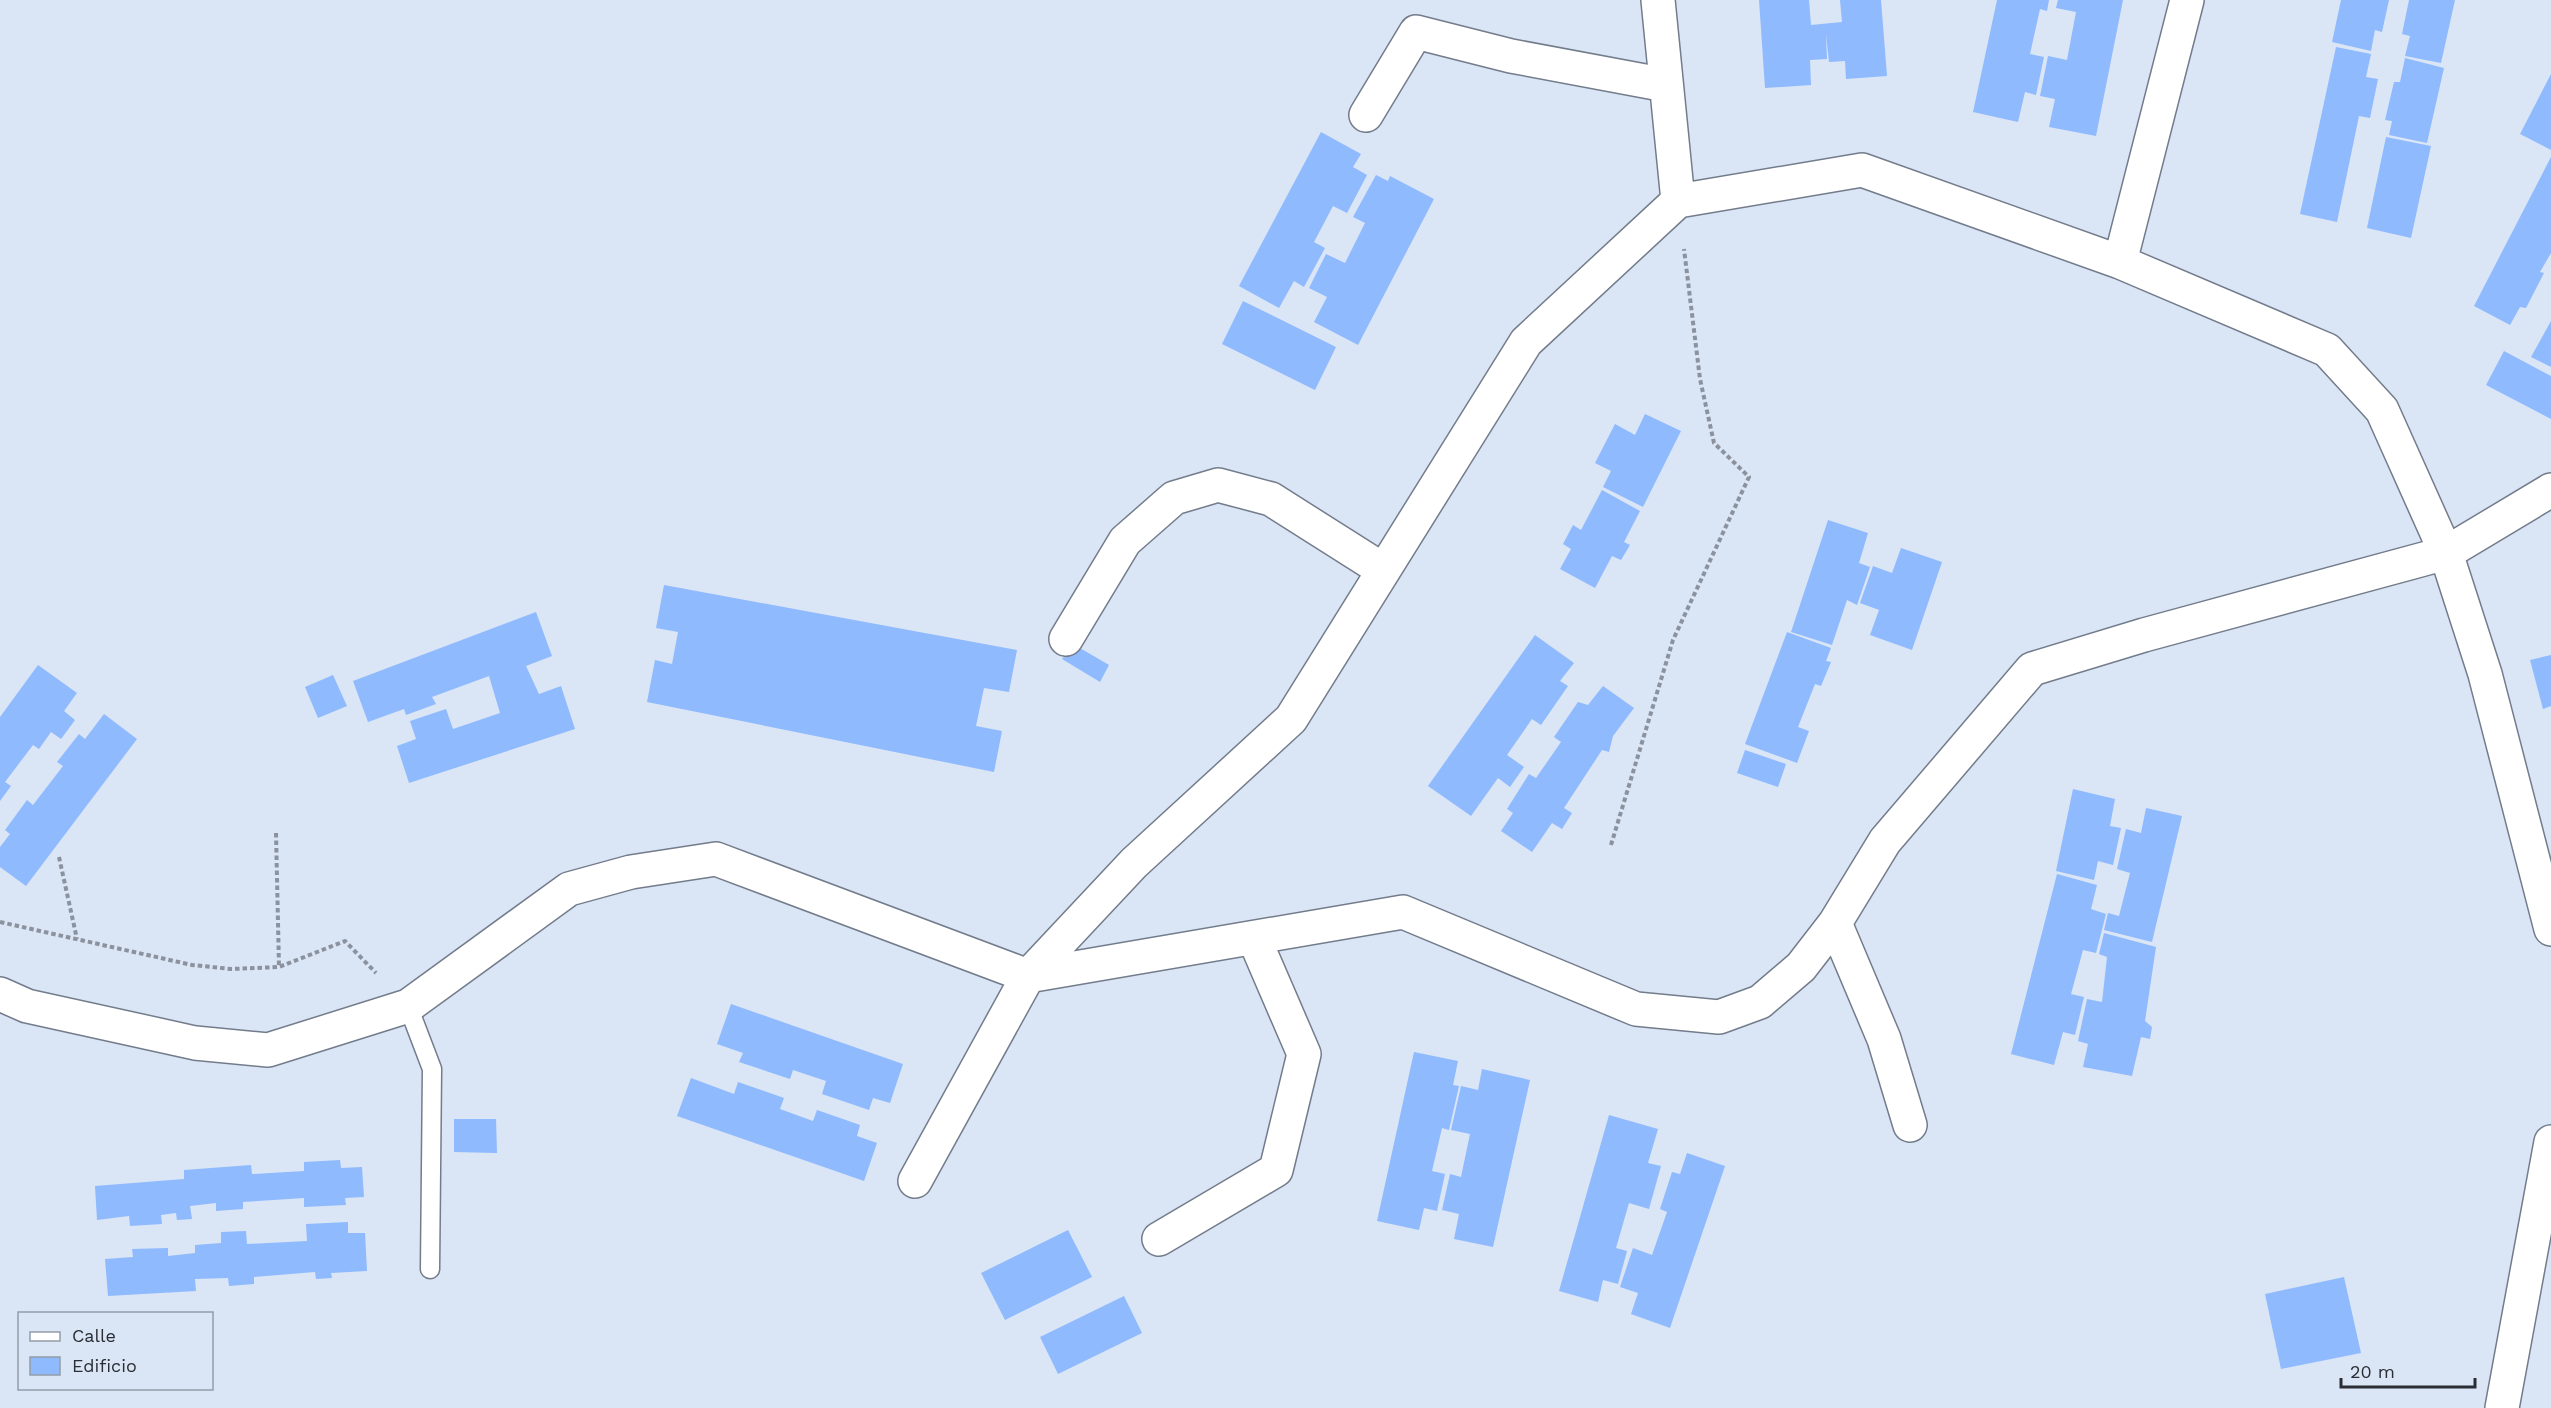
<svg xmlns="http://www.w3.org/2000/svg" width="2551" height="1408" viewBox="0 0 2551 1408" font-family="'Work Sans',sans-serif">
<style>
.building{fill:#8fbafe}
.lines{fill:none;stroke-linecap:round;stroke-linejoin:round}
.lane-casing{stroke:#737c8b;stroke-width:21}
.street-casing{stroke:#737c8b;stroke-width:36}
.path{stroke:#8b929e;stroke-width:4;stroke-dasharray:4.5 3;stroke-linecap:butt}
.lane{stroke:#fff;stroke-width:18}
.street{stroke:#fff;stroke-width:33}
</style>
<rect width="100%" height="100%" fill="#dae5f5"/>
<path class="building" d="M1759 0H1809L1811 25 1842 22 1840 0H1881L1887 76 1846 79 1845 61 1829 62 1826 34 1827 59 1810 60 1811 85 1765 88Z
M1997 0H2049L2047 11 2040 9 2030 54 2044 57 2036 95 2025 92 2018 122 1973 112Z
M2058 0H2123L2096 136 2049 127 2055 99 2040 96 2048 56 2067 60 2076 12 2056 8Z
M2341 0H2389L2382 32 2375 30 2371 51 2332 42Z
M2409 0H2455L2441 63 2405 56 2410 36 2402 34Z
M2336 47 2371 54 2366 77 2378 79 2370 118 2359 116 2337 222 2300 214Z
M2405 58 2444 68 2427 143 2389 135 2392 121 2385 120 2394 82H2400Z
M2551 74V150L2520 134Z
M1321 132 1361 154 1353 167 1367 175 1347 213 1333 206 1314 242 1325 248 1304 287 1294 281 1279 308 1239 286Z
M2386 137 2431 146 2411 238 2367 228Z
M2551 157V253L2540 272 2544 273 2526 308 2520 307 2510 325 2474 306Z
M1376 175 1388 181 1390 176 1434 199 1358 345 1314 322 1327 297 1309 288 1326 254 1345 263 1365 223 1353 217Z
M1243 301 1336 347 1315 390 1222 344Z
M2551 321V367L2531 357Z
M2504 351 2551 376V419L2486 385Z
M1645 414 1681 431 1643 507 1603 487 1611 471 1595 463 1615 424 1635 435Z
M1602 490 1640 511 1624 542 1630 545 1621 560 1612 556 1595 588 1560 569 1571 549 1563 544 1573 525 1581 530Z
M1828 520 1868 533 1859 563 1870 567 1857 605 1847 600 1832 645 1791 632Z
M1901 548 1942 562 1912 650 1870 635 1879 610 1860 603 1873 566 1892 573Z
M664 585 1017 650 1009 692 984 688 976 726 1002 731 994 772 647 702 655 660 672 664 678 632 656 628Z
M536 612 552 656 526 666 539 694 561 686 575 729 409 783 397 746 416 739 410 721 446 709 453 729 500 713 489 676 432 697 436 704 406 715 404 709 368 722 353 681Z
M1787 632 1831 648 1826 661 1831 662 1821 686 1815 684 1798 727 1809 731 1797 763 1745 744Z
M1535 635 1574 663 1560 681 1568 686 1541 725 1532 719 1507 755 1524 767 1510 787 1498 778 1471 816 1428 786Z
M1073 644 1109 665 1100 682 1062 659Z
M2551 655V706L2543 709 2530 660Z
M38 665 77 693 64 711 75 720 61 739 51 732 39 749 33 745 5 782 11 786 0 801V717Z
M333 675 347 706 318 718 305 687Z
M1603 686 1634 708 1613 736 1609 752 1602 750 1564 808 1572 813 1562 829 1552 823 1532 852 1501 831 1513 813 1507 809 1529 774 1536 778 1561 742 1554 737 1578 702 1588 705Z
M104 714 137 739 26 886 0 867V847L10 834 5 830 27 800 33 805 63 766 57 762 79 734 85 739Z
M1745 750 1786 764 1778 787 1737 773Z
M2073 789 2115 799 2110 826 2121 828 2113 865 2098 861 2094 880 2056 871Z
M2146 808 2182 816 2152 942 2104 930 2108 913 2119 916 2130 873 2117 869 2126 829 2141 833Z
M2057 874 2097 885 2091 909 2106 914 2096 953 2083 950 2071 994 2084 997 2075 1035 2063 1032 2054 1065 2011 1054Z
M2104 933 2156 947 2145 1021 2152 1027 2150 1039 2141 1037 2132 1076 2083 1067 2088 1044 2078 1041 2087 999 2102 1002 2107 957 2099 954Z
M731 1004 903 1064 890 1103 873 1098 869 1110 822 1094 826 1081 793 1070 790 1079 739 1062 743 1053 717 1044Z
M1414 1052 1458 1061 1453 1085 1459 1086 1449 1130 1442 1128 1432 1171 1445 1174 1437 1211 1424 1208 1419 1230 1377 1221Z
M1482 1069 1530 1080 1493 1247 1454 1239 1459 1214 1442 1210 1450 1174 1461 1177 1470 1134 1451 1130 1461 1086 1478 1090Z
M691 1078 734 1094 738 1082 784 1098 780 1109 813 1121 817 1110 860 1125 857 1136 877 1143 864 1181 677 1116Z
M1609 1115 1658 1129 1648 1163 1661 1166 1649 1209 1629 1203 1616 1248 1627 1251 1618 1284 1603 1280 1598 1302 1559 1291Z
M454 1119H496L497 1153 454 1152Z
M1687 1153 1725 1166 1670 1328 1631 1314 1638 1293 1620 1287 1633 1248 1652 1255 1667 1212 1660 1209 1672 1172 1680 1174Z
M340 1160 341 1168 362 1167 364 1197 345 1198 346 1205 304 1207V1198L243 1202V1209L216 1211V1203L190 1206 192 1219 177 1220 176 1213 161 1215 162 1224 130 1226 129 1216 97 1220 95 1186 184 1179V1170L251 1165 252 1174 304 1171V1162Z
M348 1222V1233H365L367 1271 331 1273 332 1278 316 1279 315 1272 254 1277V1284L229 1286 228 1278 195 1279 196 1291 108 1296 105 1259 133 1257 132 1249 168 1248V1256L195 1253V1245L221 1243V1232L246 1231 247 1244 307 1241 306 1224Z
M1068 1230 1092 1277 1005 1320 981 1273Z
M2344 1277 2361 1353 2281 1369 2265 1294Z
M1124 1296 1142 1333 1058 1374 1040 1337Z"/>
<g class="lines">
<defs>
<path id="lane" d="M408 1006 432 1069 430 1269"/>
<path id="street" d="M1658 0 1678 201
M1366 115 1416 32 1511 56 1666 85
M2120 262 2187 0
M1066 639 1125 541 1174 498 1218 485 1271 499 1383 570
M1835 923 1884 1039 1910 1125
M0 994 27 1006 195 1043 268 1050 408 1006 569 889 631 872 716 859 1028 976 1403 912 1636 1009 1719 1017 1760 1002 1801 967 1835 923 1885 841 2032 669 2144 635 2446 553 2551 490
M915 1181 1028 976 1134 863 1291 719 1526 342 1678 201 1862 170 2120 262 2327 350 2382 410 2446 553 2485 674 2551 929
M1159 1239 1276 1170 1304 1054 1254 938
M2502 1408 2551 1142"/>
</defs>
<use href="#lane" class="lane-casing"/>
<use href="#street" class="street-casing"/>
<path class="path" d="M276 833 279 967
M1611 845 1673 640 1749 477 1714 443 1700 379 1684 249
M59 857 77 939
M0 922 192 965 231 969 279 967 345 941 376 973"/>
<use href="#lane" class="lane"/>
<use href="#street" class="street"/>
</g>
<rect x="18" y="1312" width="195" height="78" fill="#dae5f5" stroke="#949ca8" stroke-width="1.5"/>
<rect x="30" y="1332" width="30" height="9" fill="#ffffff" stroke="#949ca8" stroke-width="1.5"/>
<text x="72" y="1342" font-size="18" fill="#2a2e34">Calle</text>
<rect x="30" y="1357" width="30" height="18" fill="#8fbafe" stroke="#949ca8" stroke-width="1.5"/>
<text x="72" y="1372" font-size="18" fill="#2a2e34">Edificio</text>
<path d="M2341 1378v9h134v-9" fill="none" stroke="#2a2e34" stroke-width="3"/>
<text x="2350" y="1378" font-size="18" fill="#2a2e34" stroke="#dae5f5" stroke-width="4.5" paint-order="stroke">20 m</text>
</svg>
